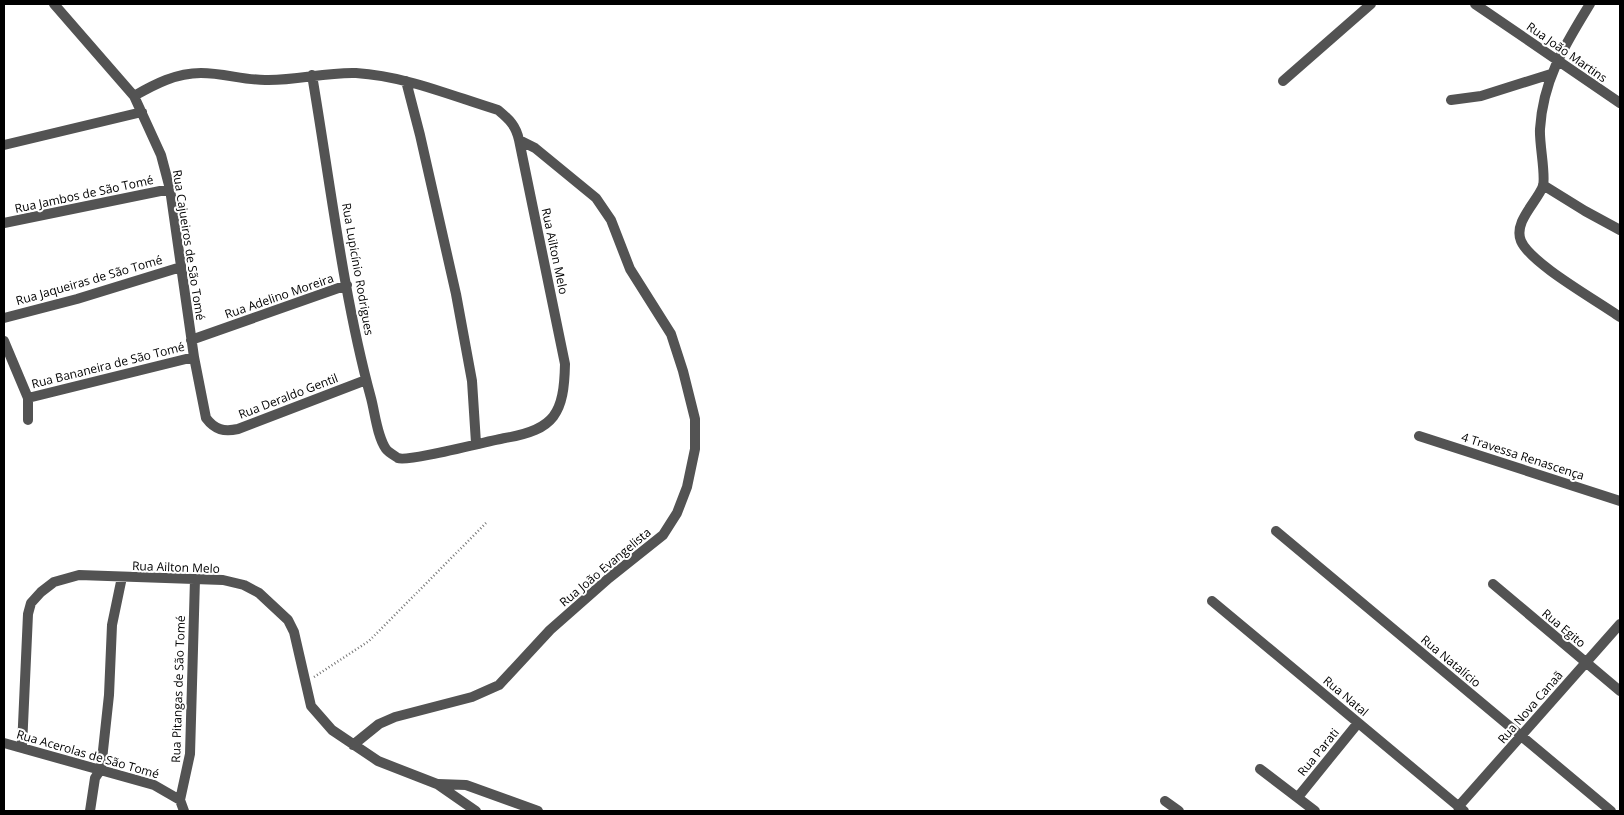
<svg xmlns="http://www.w3.org/2000/svg" width="1624" height="815" viewBox="0 0 1624 815" font-family="'Open Sans',sans-serif">
<style>
.lines{fill:none;stroke-linecap:round;stroke-linejoin:round}
.path{stroke:#757575;stroke-width:2.5;stroke-dasharray:1 2.5;stroke-linecap:butt}
.minor{stroke:#535353;stroke-width:10}
.labels{text-anchor:middle;dominant-baseline:central;stroke-width:4;stroke-linejoin:round;paint-order:stroke}
.street-label{font-size:12px;fill:#000;stroke:#fff}
</style>
<rect width="100%" height="100%" fill="#fff"/>
<g class="lines">
<path class="path" d="M314 677 369 641 486 523"/>
<path class="minor" d="M54 4 134 96 161 155 170 189 194 357 206 418C215 430 224 432 238 429L366 380
M1475 4 1620 103
M1590 4C1565 45 1543 79 1540 129 1539 143 1546 175 1543 186 1537 202 1513 222 1521 241 1531 264 1598 301 1620 317
M406 81 420 135 456 294 472 381 476 443
M1283 81 1371 4
M134 96C155 84 176 73 201 73 223 73 244 80 265 80 295 81 325 72 356 73 405 76 452 96 498 110 510 120 516 126 519 140L565 364C564 413 555 430 505 438 488 441 408 462 398 458 395 456 388 452 386 449 377 436 375 413 371 398 343 295 330 181 312 75
M1451 100 1481 96 1551 74
M4 145 142 112
M1543 185 1585 211 1620 230
M4 223 170 189
M4 318 77 299 181 267
M191 340 347 285
M4 341 28 398V420
M28 398 194 357
M1419 436 1620 501
M1276 531 1611 811
M1493 584 1620 691
M1212 601 1464 811
M4 743 154 785 180 800 184 811
M353 745 379 724 395 717 472 697 499 685 550 630 609 578 663 535 677 513 687 487 695 449V419L683 371 671 334 630 269 611 220 596 198 535 148 519 140
M22 747 28 614 31 603 41 592 54 582 79 575 223 580 244 585 259 593 288 620 294 632 311 706 332 730 378 761 437 784 476 811
M1260 769 1315 811
M438 784 466 785 538 811
M1298 797 1358 723
M180 800 190 754 195 579
M1165 801 1179 811
M1458 807 1620 624
M90 811 95 778 101 769 109 695 112 625 122 577"/>
</g>
<g class="labels">
<g class="street-label">
<text transform="translate(1567 52) rotate(35)">Rua João Martins</text>
<text transform="translate(84 194) rotate(-12)">Rua Jambos de São Tomé</text>
<text transform="translate(189 245) rotate(81)">Rua Cajueiros de São Tomé</text>
<text transform="translate(555 251) rotate(78)">Rua Ailton Melo</text>
<text transform="translate(358 269) rotate(80)">Rua Lupicínio Rodrigues</text>
<text transform="translate(89 280) rotate(-16)">Rua Jaqueiras de São Tomé</text>
<text transform="translate(279 296) rotate(-19)">Rua Adelino Moreira</text>
<text transform="translate(108 365) rotate(-14)">Rua Bananeira de São Tomé</text>
<text transform="translate(288 396) rotate(-21)">Rua Deraldo Gentil</text>
<text transform="translate(1523 456) rotate(18)">4 Travessa Renascença</text>
<text transform="translate(176 567) rotate(2)">Rua Ailton Melo</text>
<text transform="translate(605 567) rotate(-40)">Rua João Evangelista</text>
<text transform="translate(1564 628) rotate(40)">Rua Egito</text>
<text transform="translate(1451 661) rotate(40)">Rua Natalício</text>
<text transform="translate(178 689) rotate(-88)">Rua Pitangas de São Tomé</text>
<text transform="translate(1346 696) rotate(40)">Rua Natal</text>
<text transform="translate(1530 707) rotate(-49)">Rua Nova Canaã</text>
<text transform="translate(1318 752) rotate(-51)">Rua Parati</text>
<text transform="translate(88 754) rotate(16)">Rua Acerolas de São Tomé</text>
</g>
</g>
<rect width="1624" height="815" fill="none" stroke="#000000" stroke-width="10"/>
</svg>
